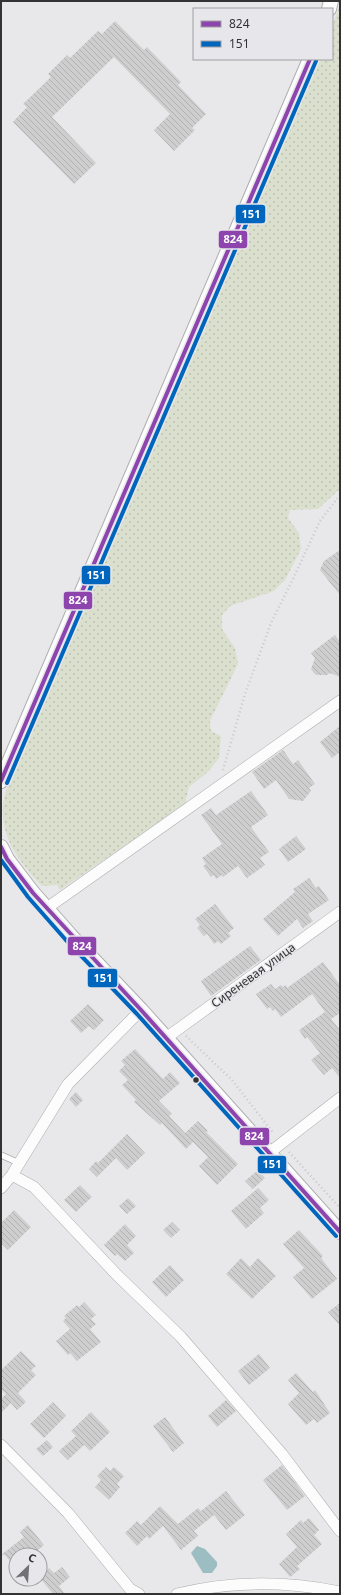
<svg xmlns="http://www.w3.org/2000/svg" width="341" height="1595" viewBox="0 0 341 1595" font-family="'Noto Sans',sans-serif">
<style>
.grass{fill:url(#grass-dots)}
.water{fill:#9cbdc2}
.building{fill:url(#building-back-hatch)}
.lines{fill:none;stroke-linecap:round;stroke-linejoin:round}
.service-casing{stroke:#aeaeb0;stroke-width:7}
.minor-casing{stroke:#aeaeb0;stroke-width:12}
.tertiary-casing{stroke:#aeaeb0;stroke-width:16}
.path{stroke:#c8c8c9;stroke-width:2.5;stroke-dasharray:1 3;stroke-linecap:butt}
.service{stroke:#fcfcfc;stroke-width:5.5}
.minor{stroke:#fcfcfc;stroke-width:11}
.tertiary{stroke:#fcfcfc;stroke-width:14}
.bus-1-casing{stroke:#e7e7eb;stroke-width:7}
.bus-2-casing{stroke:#e7e7eb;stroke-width:7}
.bus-1{stroke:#8e44ad;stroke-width:4}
.bus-2{stroke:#0065bd;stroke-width:4}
.bus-dot{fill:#333334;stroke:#e7e7eb;stroke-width:1.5}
.labels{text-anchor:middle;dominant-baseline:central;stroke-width:3;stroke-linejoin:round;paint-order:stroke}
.street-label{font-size:12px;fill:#333334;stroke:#e7e7eb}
.line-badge{stroke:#e7e7eb;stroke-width:1.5}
.badge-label{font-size:11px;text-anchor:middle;font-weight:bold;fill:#fff}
</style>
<defs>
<pattern id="grass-dots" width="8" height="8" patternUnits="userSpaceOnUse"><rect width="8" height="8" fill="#dbe0ce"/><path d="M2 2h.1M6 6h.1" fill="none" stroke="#bcc1b2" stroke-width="1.8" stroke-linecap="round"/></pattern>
<pattern id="building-back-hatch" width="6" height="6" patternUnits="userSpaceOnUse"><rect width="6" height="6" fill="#cececf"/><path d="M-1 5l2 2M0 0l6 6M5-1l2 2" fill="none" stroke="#b1b1b2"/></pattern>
</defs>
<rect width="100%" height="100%" fill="#e8e8ea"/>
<path class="grass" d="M340 4V489L318 509 290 510 288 518 299 533 301 549 285 580 274 591 230 606 222 615V629L235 648 238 664 210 721 211 731 221 736 219 758 208 772 189 787 185 804 60 890 57 885 42 886C20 863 0 838 3 803 5 793 9 783 12 773L319 59H332V27Z"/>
<path class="water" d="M197 1546 205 1549 217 1562V1566L212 1573H203L191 1553Z"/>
<path class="building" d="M115 21 144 50 147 47 181 82 178 85 206 114 192 128 195 130 174 151 154 130 170 114 114 57 52 117 96 163 74 184 13 122 27 107 23 104 51 77 48 74 67 55 70 58 98 31 102 34Z
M340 550V595L320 570 324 561Z
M335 635 340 642V677L330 673 327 675H316L313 672 311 669 315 658 311 653Z
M340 726V752L332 758 320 742Z
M283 750 293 764 298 760 315 784 309 788 311 791 303 801 289 799 276 780 264 789 252 772Z
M251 791 268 815 251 827 269 852 260 858 265 865 247 878 238 866 223 877 222 875 216 879 214 875 211 877 203 866 206 864 202 858 222 844 201 815 211 808 216 815Z
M296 836 306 849 288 862 279 849Z
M309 878 316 888 319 886 329 900 308 914 313 921 303 928 297 919 278 936 263 919 295 892 293 889Z
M215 904 234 928 228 933 231 936 221 944 218 941 214 944 207 934 204 936 197 928 200 925 195 919Z
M250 946 261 960 211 996 201 981Z
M323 962 340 985V1013L331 1019 340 1030V1078L332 1068 324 1075 311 1060 320 1053 307 1037 305 1039 299 1030 325 1012 312 994 281 1017 275 1009 273 1011 270 1007 267 1009 256 994 271 984 275 989 281 985 283 987 286 985 287 988Z
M88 1004 104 1020 94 1030 89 1026 81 1033 70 1021Z
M135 1049 163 1079 170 1072 180 1083 159 1101 172 1114 169 1116 185 1133 198 1121 208 1131 206 1132 238 1164 217 1185 199 1166 208 1157 193 1142 186 1149 162 1123 160 1125 134 1102 136 1100 122 1085 128 1080 119 1071 125 1065 121 1061Z
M76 1092 83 1100 76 1107 69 1099Z
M127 1134 145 1153 127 1170 116 1158 97 1177 89 1169 96 1161 98 1163Z
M258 1170 265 1178 253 1189 245 1181Z
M80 1185 92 1197 76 1212 64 1200Z
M258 1188 269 1200 260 1208 264 1213 246 1229 231 1211Z
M128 1198 136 1206 127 1214 119 1206Z
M14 1210 31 1227 8 1250 1 1243V1223Z
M172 1222 180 1230 171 1238 163 1230Z
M125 1224 136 1236 127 1245 134 1253 125 1261 117 1254 115 1256 104 1245Z
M299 1230 323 1256 321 1258 337 1279 312 1299 293 1277 304 1268 283 1244Z
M241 1258 250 1267 258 1258 276 1276 252 1299 226 1274Z
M170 1265 184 1280 166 1297 152 1282Z
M84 1302 96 1315 91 1319 96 1324 90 1329 101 1342 77 1361 70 1353 68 1355 56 1341 70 1329 63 1321 66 1318 64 1316 77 1305 79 1307Z
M340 1303V1326L328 1312Z
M21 1351 36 1366 31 1370 36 1375 18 1393 26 1402 17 1410 11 1403 1 1413V1399L6 1394 1 1389V1370Z
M259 1354 270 1368 249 1385 238 1371Z
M296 1373 313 1392 315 1390 330 1413 317 1423 314 1419 306 1425 288 1404 299 1393 288 1380Z
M226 1400 236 1411 217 1427 208 1416Z
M53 1402 66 1416 44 1438 30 1424Z
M91 1412 110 1432 90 1451 84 1445 68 1460 59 1451 76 1436 71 1431Z
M165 1417 184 1443 173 1452 153 1426Z
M47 1440 53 1447 43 1456 36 1449Z
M282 1465 305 1496 287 1510 263 1480Z
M106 1467 110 1471 114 1467 124 1476 117 1484 120 1487 109 1500 95 1487 101 1480 97 1476Z
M226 1491 245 1515 226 1530 214 1515 194 1531 198 1536 181 1550 163 1526 149 1539 147 1536 137 1546 125 1533 137 1521 141 1525 160 1506 178 1524 198 1508 201 1511Z
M309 1518 319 1530 314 1535 322 1544 297 1566 300 1569 290 1577 279 1564 297 1547 286 1534 301 1520 303 1523Z
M28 1525 44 1545 32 1555H16V1569L5 1555H1L24 1537 20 1532Z
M42 1567 46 1571 49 1568 54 1573 62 1567 70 1577 59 1586 65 1594H53L40 1578V1569Z"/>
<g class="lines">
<defs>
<path id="service" d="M1 1155 19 1163"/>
<path id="minor" d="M47 908 340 701
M166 1038 340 912
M269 1153 340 1098
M12 1175 34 1187 117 1275 181 1337 282 1454 340 1531
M1 1188 12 1175 68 1084 141 1010
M1 1445 68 1513 130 1589 139 1594
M177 1594C230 1581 286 1581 340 1592"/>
<path id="tertiary" d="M329 9 331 1
M1 781 310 59
M1 847 7 859 33 893 70 935 141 1010 340 1232"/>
</defs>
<use href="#service" class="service-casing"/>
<use href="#minor" class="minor-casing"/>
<use href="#tertiary" class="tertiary-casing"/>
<path class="path" d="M223 770 245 694 271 623 292 581 320 521 340 495
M186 1036 232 1080 274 1134
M289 1152 340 1208"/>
<use href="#service" class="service"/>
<use href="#minor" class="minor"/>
<use href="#tertiary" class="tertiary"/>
<defs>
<path id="bus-1" d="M1 781 310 59
M1 847 7 859 33 893 141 1010 340 1232"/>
<path id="bus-2" d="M7 783 316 61
M1 860 28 897 65 939 137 1014 336 1236"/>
</defs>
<use href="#bus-1" class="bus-1-casing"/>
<use href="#bus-2" class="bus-2-casing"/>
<use href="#bus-1" class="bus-1"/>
<use href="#bus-2" class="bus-2"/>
</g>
<circle class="bus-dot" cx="196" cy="1080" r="3.5"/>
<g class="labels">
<g class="street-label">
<text transform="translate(253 975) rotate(-36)">Сиреневая улица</text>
</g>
</g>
<g class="line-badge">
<rect x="235" y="204" width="31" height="20" rx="4" fill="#0065bd"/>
<rect x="218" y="230" width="30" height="19" rx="4" fill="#8e44ad"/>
<rect x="81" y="565" width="30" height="20" rx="4" fill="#0065bd"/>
<rect x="63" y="591" width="30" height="19" rx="4" fill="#8e44ad"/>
<rect x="67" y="936" width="30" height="20" rx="4" fill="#8e44ad"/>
<rect x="87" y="968" width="31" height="20" rx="4" fill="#0065bd"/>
<rect x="239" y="1127" width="31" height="19" rx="4" fill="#8e44ad"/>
<rect x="257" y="1155" width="30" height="19" rx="4" fill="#0065bd"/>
</g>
<g class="badge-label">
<text x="251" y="218">151</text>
<text x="233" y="243">824</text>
<text x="96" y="579">151</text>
<text x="78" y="604">824</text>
<text x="82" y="950">824</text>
<text x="103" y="982">151</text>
<text x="254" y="1140">824</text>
<text x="272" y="1168">151</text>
</g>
<rect width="341" height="1595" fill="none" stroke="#333334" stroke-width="4"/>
<rect x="193" y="8" width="140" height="52" fill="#e7e7eb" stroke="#9f9fa2"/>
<rect x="201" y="21" width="20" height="6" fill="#8e44ad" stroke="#9f9fa2"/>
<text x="229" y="28" font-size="12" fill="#333334">824</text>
<rect x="201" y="41" width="20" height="6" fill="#0065bd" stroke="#9f9fa2"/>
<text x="229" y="48" font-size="12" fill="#333334">151</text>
<g transform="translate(28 1567) rotate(25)"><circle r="19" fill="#e7e7eb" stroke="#9f9fa2"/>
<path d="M0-3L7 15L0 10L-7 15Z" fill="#727274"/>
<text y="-6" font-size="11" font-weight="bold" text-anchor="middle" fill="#333334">С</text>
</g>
</svg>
